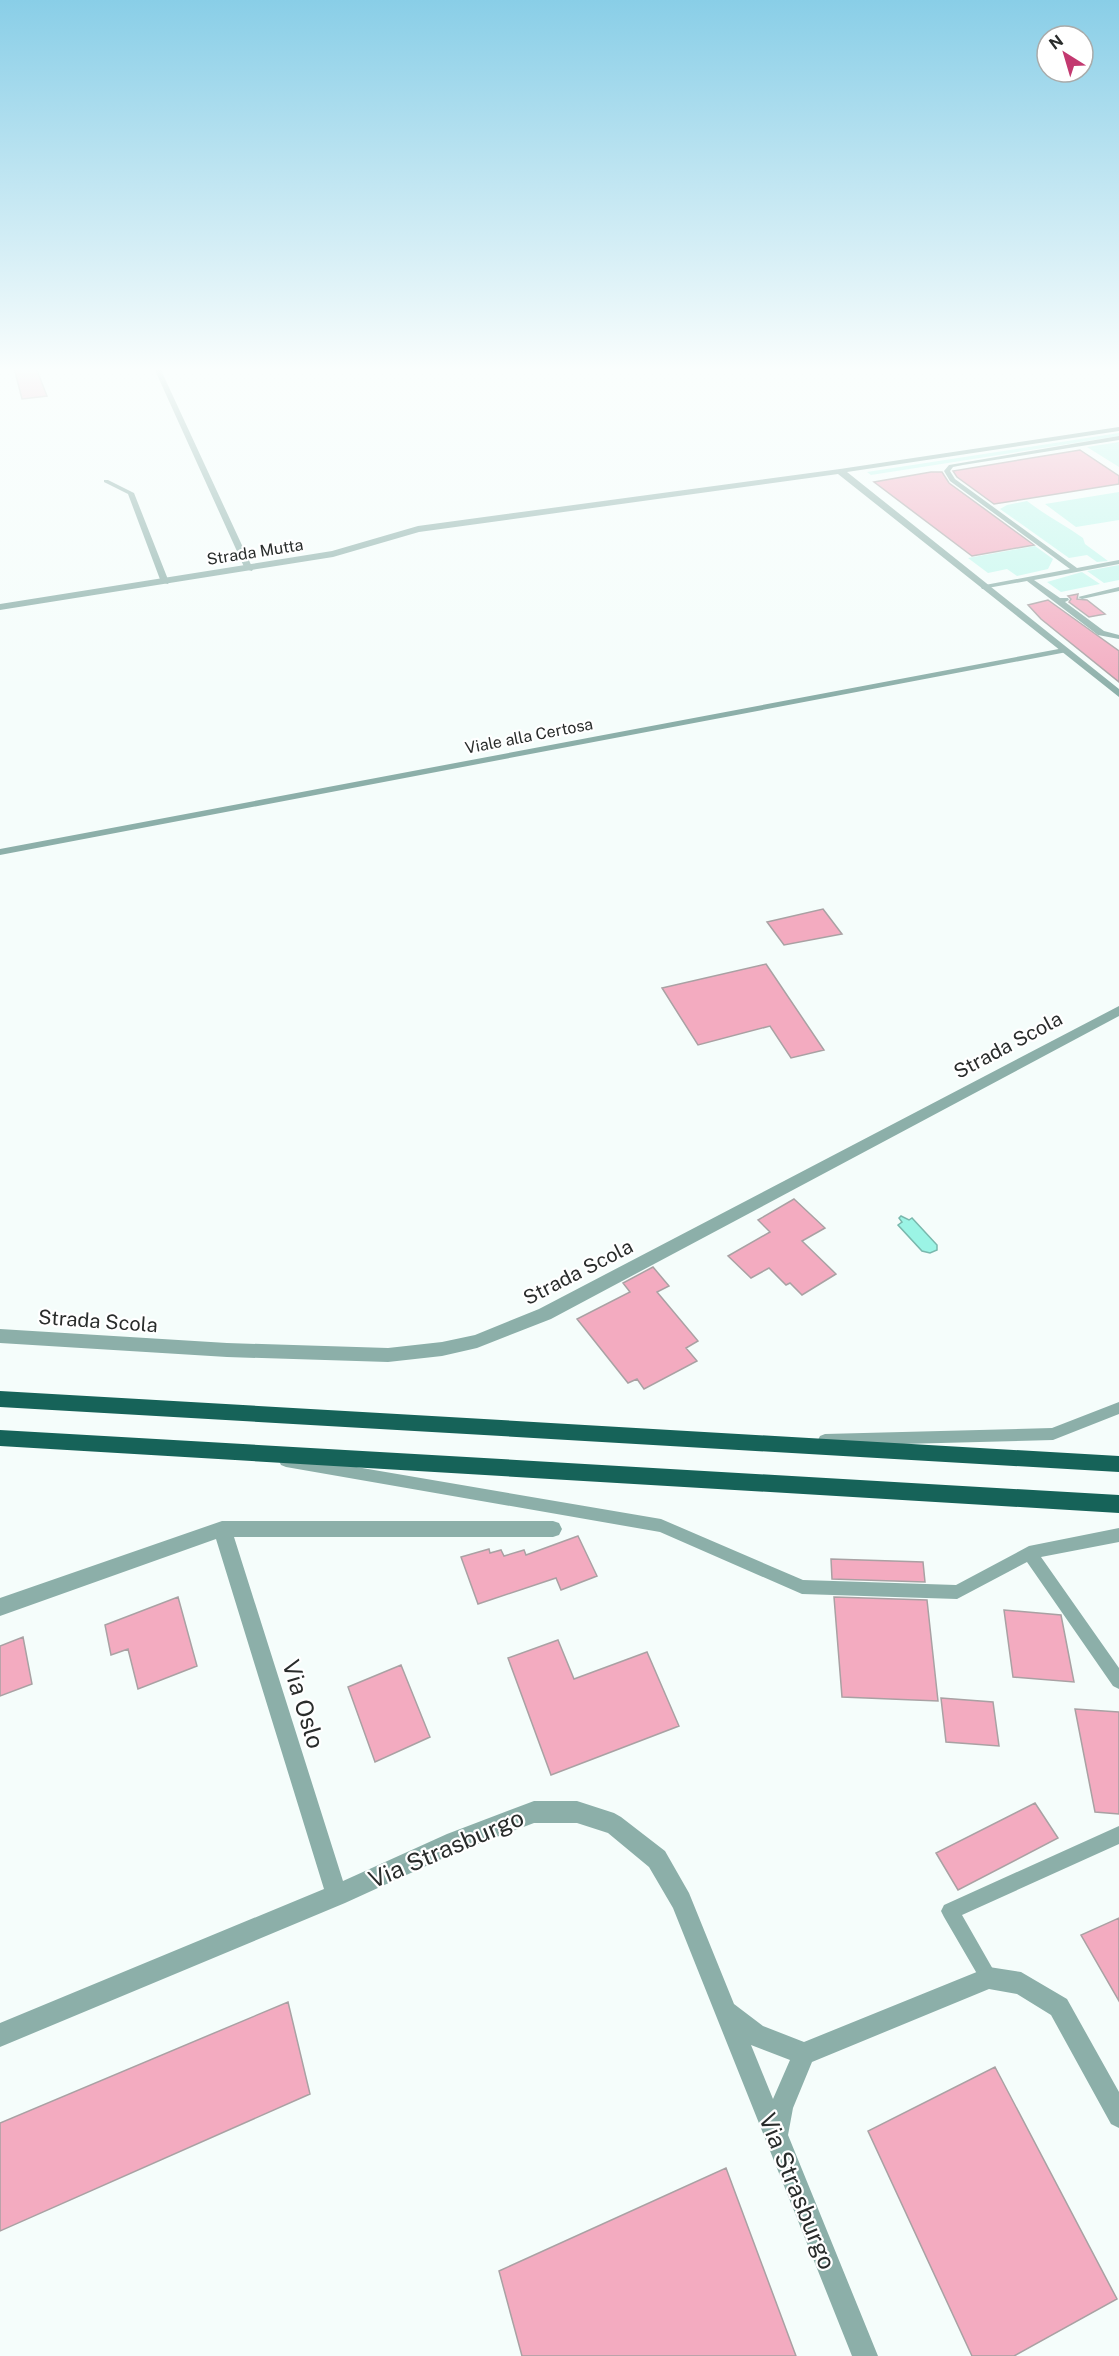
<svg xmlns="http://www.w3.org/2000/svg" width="1119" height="2356" viewBox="0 0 1119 2356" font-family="'Public Sans',sans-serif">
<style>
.green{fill:#c2f7ed}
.water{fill:#9bf4e5;stroke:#79b8ad;stroke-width:1.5}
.building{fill:#f3abc0;stroke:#a9a1a3;stroke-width:1.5}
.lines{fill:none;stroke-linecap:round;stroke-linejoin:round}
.service{fill:#8cafa9;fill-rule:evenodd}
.minor{fill:#8cafa9;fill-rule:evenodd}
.trunk{fill:#166359;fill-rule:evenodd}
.labels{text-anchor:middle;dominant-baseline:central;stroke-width:4.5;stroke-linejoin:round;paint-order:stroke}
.far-street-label{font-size:16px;fill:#292c2b;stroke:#fff}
.street-label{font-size:20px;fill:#292c2b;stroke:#fff}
.near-street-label{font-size:24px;fill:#292c2b;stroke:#fff}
</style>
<rect width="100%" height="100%" fill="#f5fdfb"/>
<path class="green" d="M1119 433V436L871 475 867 472Z
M1119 442V467L1087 447Z
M1119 492V520L1076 527 1045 504Z
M1027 501C1045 515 1065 525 1083 538L1085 544 1108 561 1097 562 1087 555 1069 558 1000 509 1007 505Z
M1035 546 1053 559 1048 569 1017 576 1007 569 988 573 968 558Z
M1119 565V580L1104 583 1087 571Z
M1082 572 1100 584 1061 592 1047 582Z"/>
<path class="water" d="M901 1216 909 1220 912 1218 937 1245V1250L930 1253 922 1251 898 1225 902 1222 899 1218Z"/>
<path class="building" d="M14 368H36L47 396 22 399Z
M1080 450 1119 476V484L994 504 957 477 953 471Z
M931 472H942L949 483 1034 545 972 556 874 482Z
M1078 594 1077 599 1087 600 1105 614 1089 617 1069 602 1071 599 1068 596Z
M1048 600 1119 651V682L1041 619 1028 605Z
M823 909 842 934 784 945 767 922Z
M766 964 824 1050 791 1058 770 1026 698 1045 662 988Z
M794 1199 825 1228 802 1241 836 1274 802 1295 790 1283 786 1285 769 1268 751 1278 728 1256 770 1232 758 1220Z
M653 1267 669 1286 657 1292 698 1341 686 1348 697 1361 644 1389 637 1379 628 1383 577 1319 630 1292 623 1283Z
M578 1536 597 1576 561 1590 556 1578 478 1604 461 1557 489 1549 490 1553 501 1550 504 1556 524 1550 526 1555Z
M831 1559 923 1562 925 1582 832 1579Z
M178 1597 197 1666 138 1689 128 1649 111 1655 105 1625Z
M834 1597 927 1600 938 1701 842 1697Z
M1004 1610 1061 1615 1074 1682 1013 1677Z
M23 1637 32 1684 0 1696V1646Z
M558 1640 574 1679 647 1652 679 1726 551 1775 508 1658Z
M401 1665 430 1737 375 1762 348 1687Z
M941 1698 993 1702 999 1746 946 1742Z
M1075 1709 1119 1712V1814L1095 1812Z
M1035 1803 1058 1838 958 1890 936 1853Z
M1119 1918V2001L1081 1935Z
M288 2002 310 2094 0 2231V2123Z
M995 2067 1117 2299 1014 2356H972L868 2131Z
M726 2168 796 2356H522L499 2271Z"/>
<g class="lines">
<path class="service" d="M154 368H160L253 569 252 571 245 569Z
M1119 436V440L963 465 953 467 950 471 955 479 1077 568 1119 560V564L1034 580 1060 598H1068L1069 600 1065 602 1104 631 1119 635V639L1098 635 1027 581 982 589 981 587 985 585 1070 569 950 481 944 471 949 465Z
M104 480H108L134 493 169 582 168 584 161 582 128 494 104 482Z
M1119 587V591L1082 599 1078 597Z
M1064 648 1068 650 1067 652 0 855V849Z
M1119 1402V1414L1053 1440 825 1446 820 1444 818 1440 820 1436 825 1434 1052 1428Z
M286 1455 661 1519 803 1580 956 1585 1029 1546 1119 1528V1542L1041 1557 1119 1668V1689L1113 1686 1027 1562 957 1599 802 1594 660 1532 286 1467 281 1465 279 1461 281 1457Z
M1119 1826V1844L962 1915 998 1978 995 1984 989 1987 983 1984 944 1917 941 1911 944 1905Z"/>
<path class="minor" d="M1119 427V431L847 472 1119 689V697L838 474 419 532 333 557 0 610V604L332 551 418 526 840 469Z
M1119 1006V1016L551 1319 477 1348 442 1356 388 1362 227 1357 0 1343V1329L227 1343 388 1348 442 1342 475 1335 539 1309Z
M222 1521H553L559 1523 562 1529 559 1535 553 1537H234L343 1881 447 1834 534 1801H577L614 1813 621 1817 665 1851 689 1893 734 2004 763 2026 804 2042 989 1967 1021 1972 1067 1999 1119 2092V2128L1111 2124 1051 2015 1017 1994 989 1989 812 2062 793 2108 788 2135 878 2356H852L673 1908 649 1867 608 1833 577 1823H534L459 1851 345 1903 0 2047V2023L324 1889 216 1539 0 1616V1598ZM751 2045 790 2060 773 2099Z"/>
<path class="trunk" d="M0 1391 1119 1456V1472L0 1407Z
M0 1430 1119 1495V1513L0 1446Z"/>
</g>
<linearGradient id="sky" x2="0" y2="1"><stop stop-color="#89cee7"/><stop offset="0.53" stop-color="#fafefd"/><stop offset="1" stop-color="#fafefd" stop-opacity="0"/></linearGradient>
<rect width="1119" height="697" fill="url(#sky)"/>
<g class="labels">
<g class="far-street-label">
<text transform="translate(255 552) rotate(-9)">Strada Mutta</text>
<text transform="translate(529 736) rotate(-11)">Viale alla Certosa</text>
</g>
<g class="street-label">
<text transform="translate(1008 1045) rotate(-28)">Strada Scola</text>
<text transform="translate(578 1272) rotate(-27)">Strada Scola</text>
<text transform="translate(98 1321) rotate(4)">Strada Scola</text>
</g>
<g class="near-street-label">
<text transform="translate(304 1704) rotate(73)">Via Oslo</text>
<text transform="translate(446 1848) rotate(-23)">Via Strasburgo</text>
<text transform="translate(798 2191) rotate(68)">Via Strasburgo</text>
</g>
</g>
<g transform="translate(1065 54) rotate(323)"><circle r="28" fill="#ffffff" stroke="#a9abaa" stroke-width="1.5"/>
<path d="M0-4.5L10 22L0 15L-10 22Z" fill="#c33970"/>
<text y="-9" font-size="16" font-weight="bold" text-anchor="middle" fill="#292c2b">N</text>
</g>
</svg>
